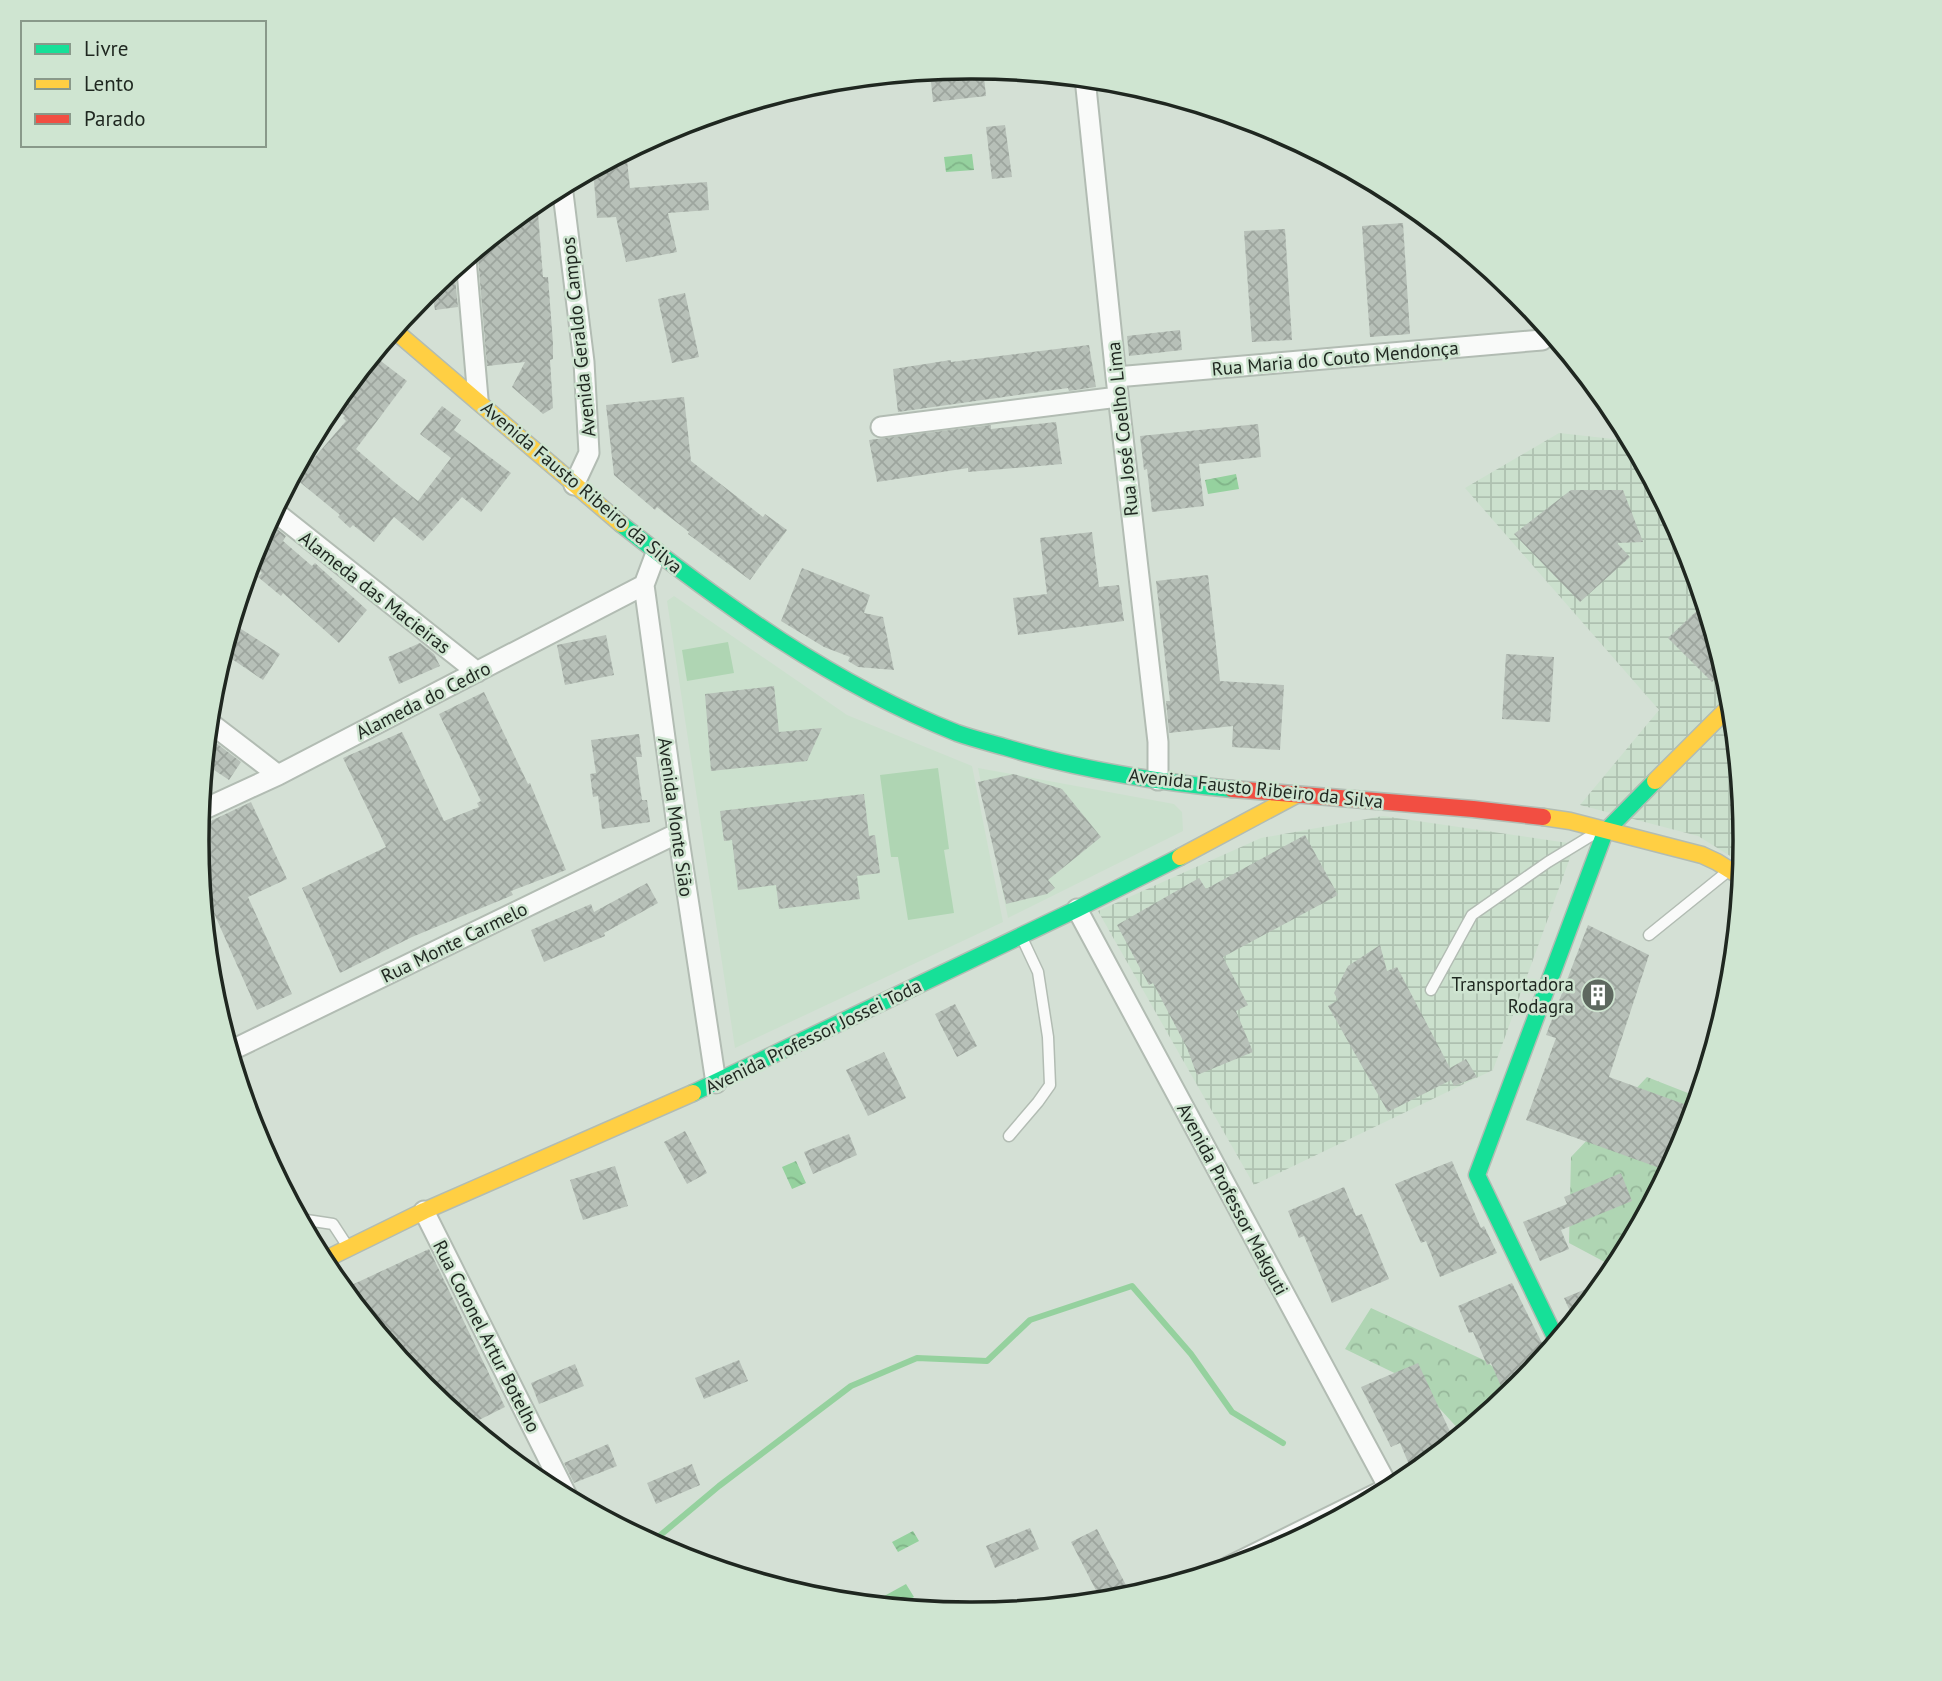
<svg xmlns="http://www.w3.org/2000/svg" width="1942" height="1681" viewBox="0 0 1942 1681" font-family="'PT Sans',sans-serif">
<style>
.built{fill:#cbe0cd}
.industrial{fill:url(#industrial-grid)}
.grass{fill:#afd5b3}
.forest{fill:url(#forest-crowns)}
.water{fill:url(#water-waves)}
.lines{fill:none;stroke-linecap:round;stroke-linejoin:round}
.stream{stroke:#95d19e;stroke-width:6}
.building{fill:url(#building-cross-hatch)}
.lane-casing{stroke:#b2bcb3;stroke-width:13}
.street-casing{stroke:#b2bcb3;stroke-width:23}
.fast-casing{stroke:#b2bcb3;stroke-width:19}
.slow-casing{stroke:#b2bcb3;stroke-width:19}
.jam-casing{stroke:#b2bcb3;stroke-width:19}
.lane{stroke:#f9faf9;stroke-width:10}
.street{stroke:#f9faf9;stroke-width:19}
.fast{stroke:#16e098;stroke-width:16}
.slow{stroke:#ffcf43;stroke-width:16}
.jam{stroke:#f24e42;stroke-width:16}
.labels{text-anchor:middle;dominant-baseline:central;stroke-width:5;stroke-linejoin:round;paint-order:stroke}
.street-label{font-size:19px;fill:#1f2720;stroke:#cfe5d1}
.poi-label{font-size:19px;fill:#1f2720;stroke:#cfe5d1;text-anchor:end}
.rim{fill:none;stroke:#1f2720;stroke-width:3.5}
</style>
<defs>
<pattern id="industrial-grid" width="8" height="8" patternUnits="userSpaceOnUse" patternTransform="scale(1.75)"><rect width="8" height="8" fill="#cbe0cd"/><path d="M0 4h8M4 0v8" fill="none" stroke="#aec0b0"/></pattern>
<pattern id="forest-crowns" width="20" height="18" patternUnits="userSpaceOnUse" patternTransform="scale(1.75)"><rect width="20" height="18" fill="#afd5b3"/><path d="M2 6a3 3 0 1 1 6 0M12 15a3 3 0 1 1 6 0" fill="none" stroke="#96b79a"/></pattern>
<pattern id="water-waves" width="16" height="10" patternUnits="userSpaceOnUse" patternTransform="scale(1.75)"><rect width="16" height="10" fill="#95d19e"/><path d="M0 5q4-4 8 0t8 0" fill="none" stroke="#80b388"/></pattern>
<pattern id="building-cross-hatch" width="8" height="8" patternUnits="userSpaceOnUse" patternTransform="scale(1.75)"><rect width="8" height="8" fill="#b7c0b8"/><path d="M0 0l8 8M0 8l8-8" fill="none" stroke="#9da59e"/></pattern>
</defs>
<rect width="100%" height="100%" fill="#d4e0d5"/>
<path class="built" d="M674 596 847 715 972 766 1003 922 735 1048 667 601Z
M978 768 1174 804 1182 812 1183 831 1008 918Z"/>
<path class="industrial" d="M1559 433 1631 441 1686 545 1730 690 1745 841 1743 864 1698 836 1580 805 1659 710 1465 488Z
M1383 816 1575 844 1493 1070 1254 1185 1098 911 1261 838Z"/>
<path class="grass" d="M728 642 734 673 687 681 682 650Z
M938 768 949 849 944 850 954 913 908 920 898 857H891L880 775Z"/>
<path class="forest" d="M1647 1077 1698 1097 1686 1137 1616 1268 1569 1243 1571 1157Z
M1371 1308 1486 1361 1518 1388 1463 1434 1417 1384 1345 1349Z"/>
<path class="water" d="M972 154 974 170 946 172 944 157Z
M1236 474 1239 489 1208 494 1205 480Z
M796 1161 806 1183 792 1189 782 1167Z
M913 1531 919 1541 898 1552 892 1542Z
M906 1584 914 1597 896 1607 880 1606 877 1600Z"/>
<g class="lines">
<path class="stream" d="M651 1543 719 1486 851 1386 917 1358 987 1361 1030 1320 1132 1286 1191 1354 1232 1412 1283 1443"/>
</g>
<path class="building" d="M984 77 986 96 933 102 931 82Z
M1005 125 1012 177 992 179 986 127Z
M626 151 630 188 707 182 709 210 668 213 677 252 626 262 616 217 597 218 593 169Z
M535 202 536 213H538L543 277H548L553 343V359L550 360 553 408 543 414 512 387 525 362 487 366 478 258 475 251Z
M1403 223 1410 334 1370 337 1362 226Z
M1285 229 1292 340 1252 342 1244 231Z
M454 268 458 307 435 310 431 287Z
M685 293 699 357 672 363 658 299Z
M1180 330 1182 350 1129 356 1127 336Z
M1089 345 1096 387 1069 391 1068 388 898 412 893 369 951 360V362Z
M373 355 407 381 356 449 393 481 418 501 451 458 420 434 442 406 461 420 454 430 511 473 481 512 462 497 423 541 394 517 374 542 353 525 350 528 338 517 340 515 296 479 346 421 343 418 345 416 331 406Z
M684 397 691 461 763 517 765 514 787 530 750 580 688 534 689 532 657 507 655 510 614 475 606 405Z
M1056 422 1062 464 968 472V468L877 482 869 440 991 425V429Z
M1258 424 1261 457 1199 464 1204 506 1152 512 1147 469 1144 470 1140 436Z
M1571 490H1623L1643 542 1617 543 1630 557 1580 602 1514 534Z
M268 522 286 536 283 541 312 566 315 563 367 610 339 643 283 593 281 596 258 577 262 573 250 563 256 544Z
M1092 532 1099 587 1119 585 1124 621 1018 635 1013 598 1047 594 1040 538Z
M802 568 870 595 864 613 883 617 894 670 858 667 848 661 850 657 824 647 781 621Z
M1208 575 1220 681 1284 685 1280 750 1232 747 1233 726 1169 733 1166 701H1170L1156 581Z
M1704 604 1724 669 1712 682 1668 638Z
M238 627 280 654 263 680 223 653Z
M606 635 614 675 565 685 557 645Z
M420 643 434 654 440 666 399 684 388 657Z
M1506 654 1554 657 1550 722 1502 719Z
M774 686 779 732 822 728 807 761 711 771 705 694Z
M484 692 528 784 530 783 566 870 511 891 513 895 412 937 340 973 302 888 386 847 343 758 402 732 444 821 479 807 477 803 481 801 439 714Z
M639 734 642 757H636L642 800H647L650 822 602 829 598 796 593 797 590 774 596 773 591 740Z
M207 736 241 762 229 780 205 764Z
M1014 774 1062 789 1101 837 1048 880 1055 888 1047 894 1006 904 978 782Z
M864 794 869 836 875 835 880 873 857 876 860 899 779 909 776 885 738 890 732 840 724 841 720 811Z
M251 802 287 879 248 897 292 994 257 1010 213 911 204 916 197 840 198 827Z
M1305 835 1338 895 1223 957 1248 1005 1236 1011 1253 1052 1197 1075 1187 1048 1153 983 1149 985 1117 925 1199 878 1206 889Z
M647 883 658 903 604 933 605 936 544 962 531 930 591 904 594 912Z
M1588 925 1649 955 1609 1077 1695 1108 1686 1137 1668 1171 1526 1120 1556 1038 1546 1035Z
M1380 945 1387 971 1397 967 1450 1068 1466 1059 1477 1077 1454 1086 1451 1080 1388 1112 1328 1006 1338 1000 1334 993 1348 966Z
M955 1004 977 1046 957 1057 935 1014Z
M884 1052 906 1098 868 1116 846 1070Z
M685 1131 707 1173 687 1184 664 1142Z
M849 1134 857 1155 813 1174 804 1152Z
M1452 1161 1481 1228 1484 1226 1497 1253 1440 1277 1426 1241 1421 1243 1395 1184Z
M615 1166 628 1206 583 1220 570 1180Z
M1621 1173 1632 1201 1561 1230 1569 1249 1540 1261 1523 1222 1567 1204 1564 1197Z
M1344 1187 1356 1216 1362 1214 1389 1279 1332 1303 1304 1236 1299 1238 1288 1211Z
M429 1249 505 1407 469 1425 423 1388 343 1289Z
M1606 1281 1587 1304 1574 1320 1564 1298Z
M1512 1283 1547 1353 1518 1388 1506 1398 1491 1363 1487 1365 1473 1332 1469 1333 1458 1306Z
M739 1360 748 1381 704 1399 695 1378Z
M1418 1363 1454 1440 1413 1474 1400 1443 1391 1447 1361 1387Z
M575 1364 584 1386 539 1404 531 1383Z
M608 1444 617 1466 574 1483 564 1463Z
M692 1464 700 1485 656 1504 647 1483Z
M1030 1528 1039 1549 995 1568 986 1546Z
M1097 1529 1127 1587 1101 1600 1071 1542Z"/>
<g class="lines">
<defs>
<path id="lane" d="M1649 935 1727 872
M1431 990 1472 915 1548 862 1594 834
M1009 1136 1038 1102 1050 1085 1048 1037 1038 972 1022 938
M300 1219 333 1224 348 1247"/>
<path id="street" d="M1085 78 1116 377 1158 742V780
M562 185 584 362 589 453 574 485
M466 259 478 399
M1116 377 1542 340 1549 330
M881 427 1118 397
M274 511 477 672
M656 553 644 585 678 833 716 1083
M209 722 278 775
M200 811 278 775 644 585
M1077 909 1390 1490
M230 1051 678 833
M424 1211 568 1498
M1228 1567 1388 1488"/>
<path id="fast" d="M621 524C725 606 833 684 957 733 974 739 991 743 1008 748 1081 770 1156 782 1232 789
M693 1093 1077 909 1180 857
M1557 1341 1477 1175 1605 832 1655 781"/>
<path id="slow" d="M394 330 621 524
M1655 781 1732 704
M1543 817 1570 821 1702 855 1717 862 1741 877
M1180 857 1296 795
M322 1261 424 1211 693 1093"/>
<path id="jam" d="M1232 789 1473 809 1543 817"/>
</defs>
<use href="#lane" class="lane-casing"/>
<use href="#street" class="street-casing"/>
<use href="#fast" class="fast-casing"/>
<use href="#slow" class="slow-casing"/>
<use href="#jam" class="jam-casing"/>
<use href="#lane" class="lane"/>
<use href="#street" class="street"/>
<use href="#fast" class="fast"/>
<use href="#slow" class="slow"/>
<use href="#jam" class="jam"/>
</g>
<defs>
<symbol id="building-disc" viewBox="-11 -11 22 22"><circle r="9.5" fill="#5e685f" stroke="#cfe5d1"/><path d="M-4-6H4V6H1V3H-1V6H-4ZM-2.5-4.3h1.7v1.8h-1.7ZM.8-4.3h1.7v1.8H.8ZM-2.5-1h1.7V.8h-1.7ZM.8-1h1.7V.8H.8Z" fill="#fff"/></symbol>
</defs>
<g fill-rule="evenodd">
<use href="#building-disc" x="1579" y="976" width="38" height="38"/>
</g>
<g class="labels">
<g class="street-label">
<text transform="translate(578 337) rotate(-96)">Avenida Geraldo Campos</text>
<text transform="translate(1335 358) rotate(-5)">Rua Maria do Couto Mendonça</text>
<text transform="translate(1122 429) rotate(-96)">Rua José Coelho Lima</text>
<text transform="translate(582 487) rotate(40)">Avenida Fausto Ribeiro da Silva</text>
<text transform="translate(375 592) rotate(38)">Alameda das Macieiras</text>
<text transform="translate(423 700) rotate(-27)">Alameda do Cedro</text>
<text transform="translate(1256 788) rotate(6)">Avenida Fausto Ribeiro da Silva</text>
<text transform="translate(676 817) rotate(82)">Avenida Monte Sião</text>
<text transform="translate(454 942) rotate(-26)">Rua Monte Carmelo</text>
<text transform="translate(813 1036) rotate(-26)">Avenida Professor Jossei Toda</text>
<text transform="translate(1233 1199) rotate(62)">Avenida Professor Makguti</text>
<text transform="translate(487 1336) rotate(63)">Rua Coronel Artur Botelho</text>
</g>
<g class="poi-label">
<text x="1574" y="984">Transportadora<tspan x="1574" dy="22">Rodagra</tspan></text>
</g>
</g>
<path d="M0 0H1942V1681H0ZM970 79H972A761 761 0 0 1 1733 840V841A761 761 0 0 1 972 1602H970A761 761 0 0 1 209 841V840A761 761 0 0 1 970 79Z" fill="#cfe5d1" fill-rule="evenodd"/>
<path class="rim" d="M970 79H972A761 761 0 0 1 1733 840V841A761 761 0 0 1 972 1602H970A761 761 0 0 1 209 841V840A761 761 0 0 1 970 79Z"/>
<rect x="21" y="21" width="245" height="126" fill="#cfe5d1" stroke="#89998a" stroke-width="2"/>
<rect x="35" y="44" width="35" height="10" fill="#16e098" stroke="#89998a" stroke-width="2"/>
<text x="84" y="56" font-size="21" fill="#1f2720">Livre</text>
<rect x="35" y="79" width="35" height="10" fill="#ffcf43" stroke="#89998a" stroke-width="2"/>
<text x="84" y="91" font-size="21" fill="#1f2720">Lento</text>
<rect x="35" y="114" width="35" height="10" fill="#f24e42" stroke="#89998a" stroke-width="2"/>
<text x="84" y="126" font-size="21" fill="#1f2720">Parado</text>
</svg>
